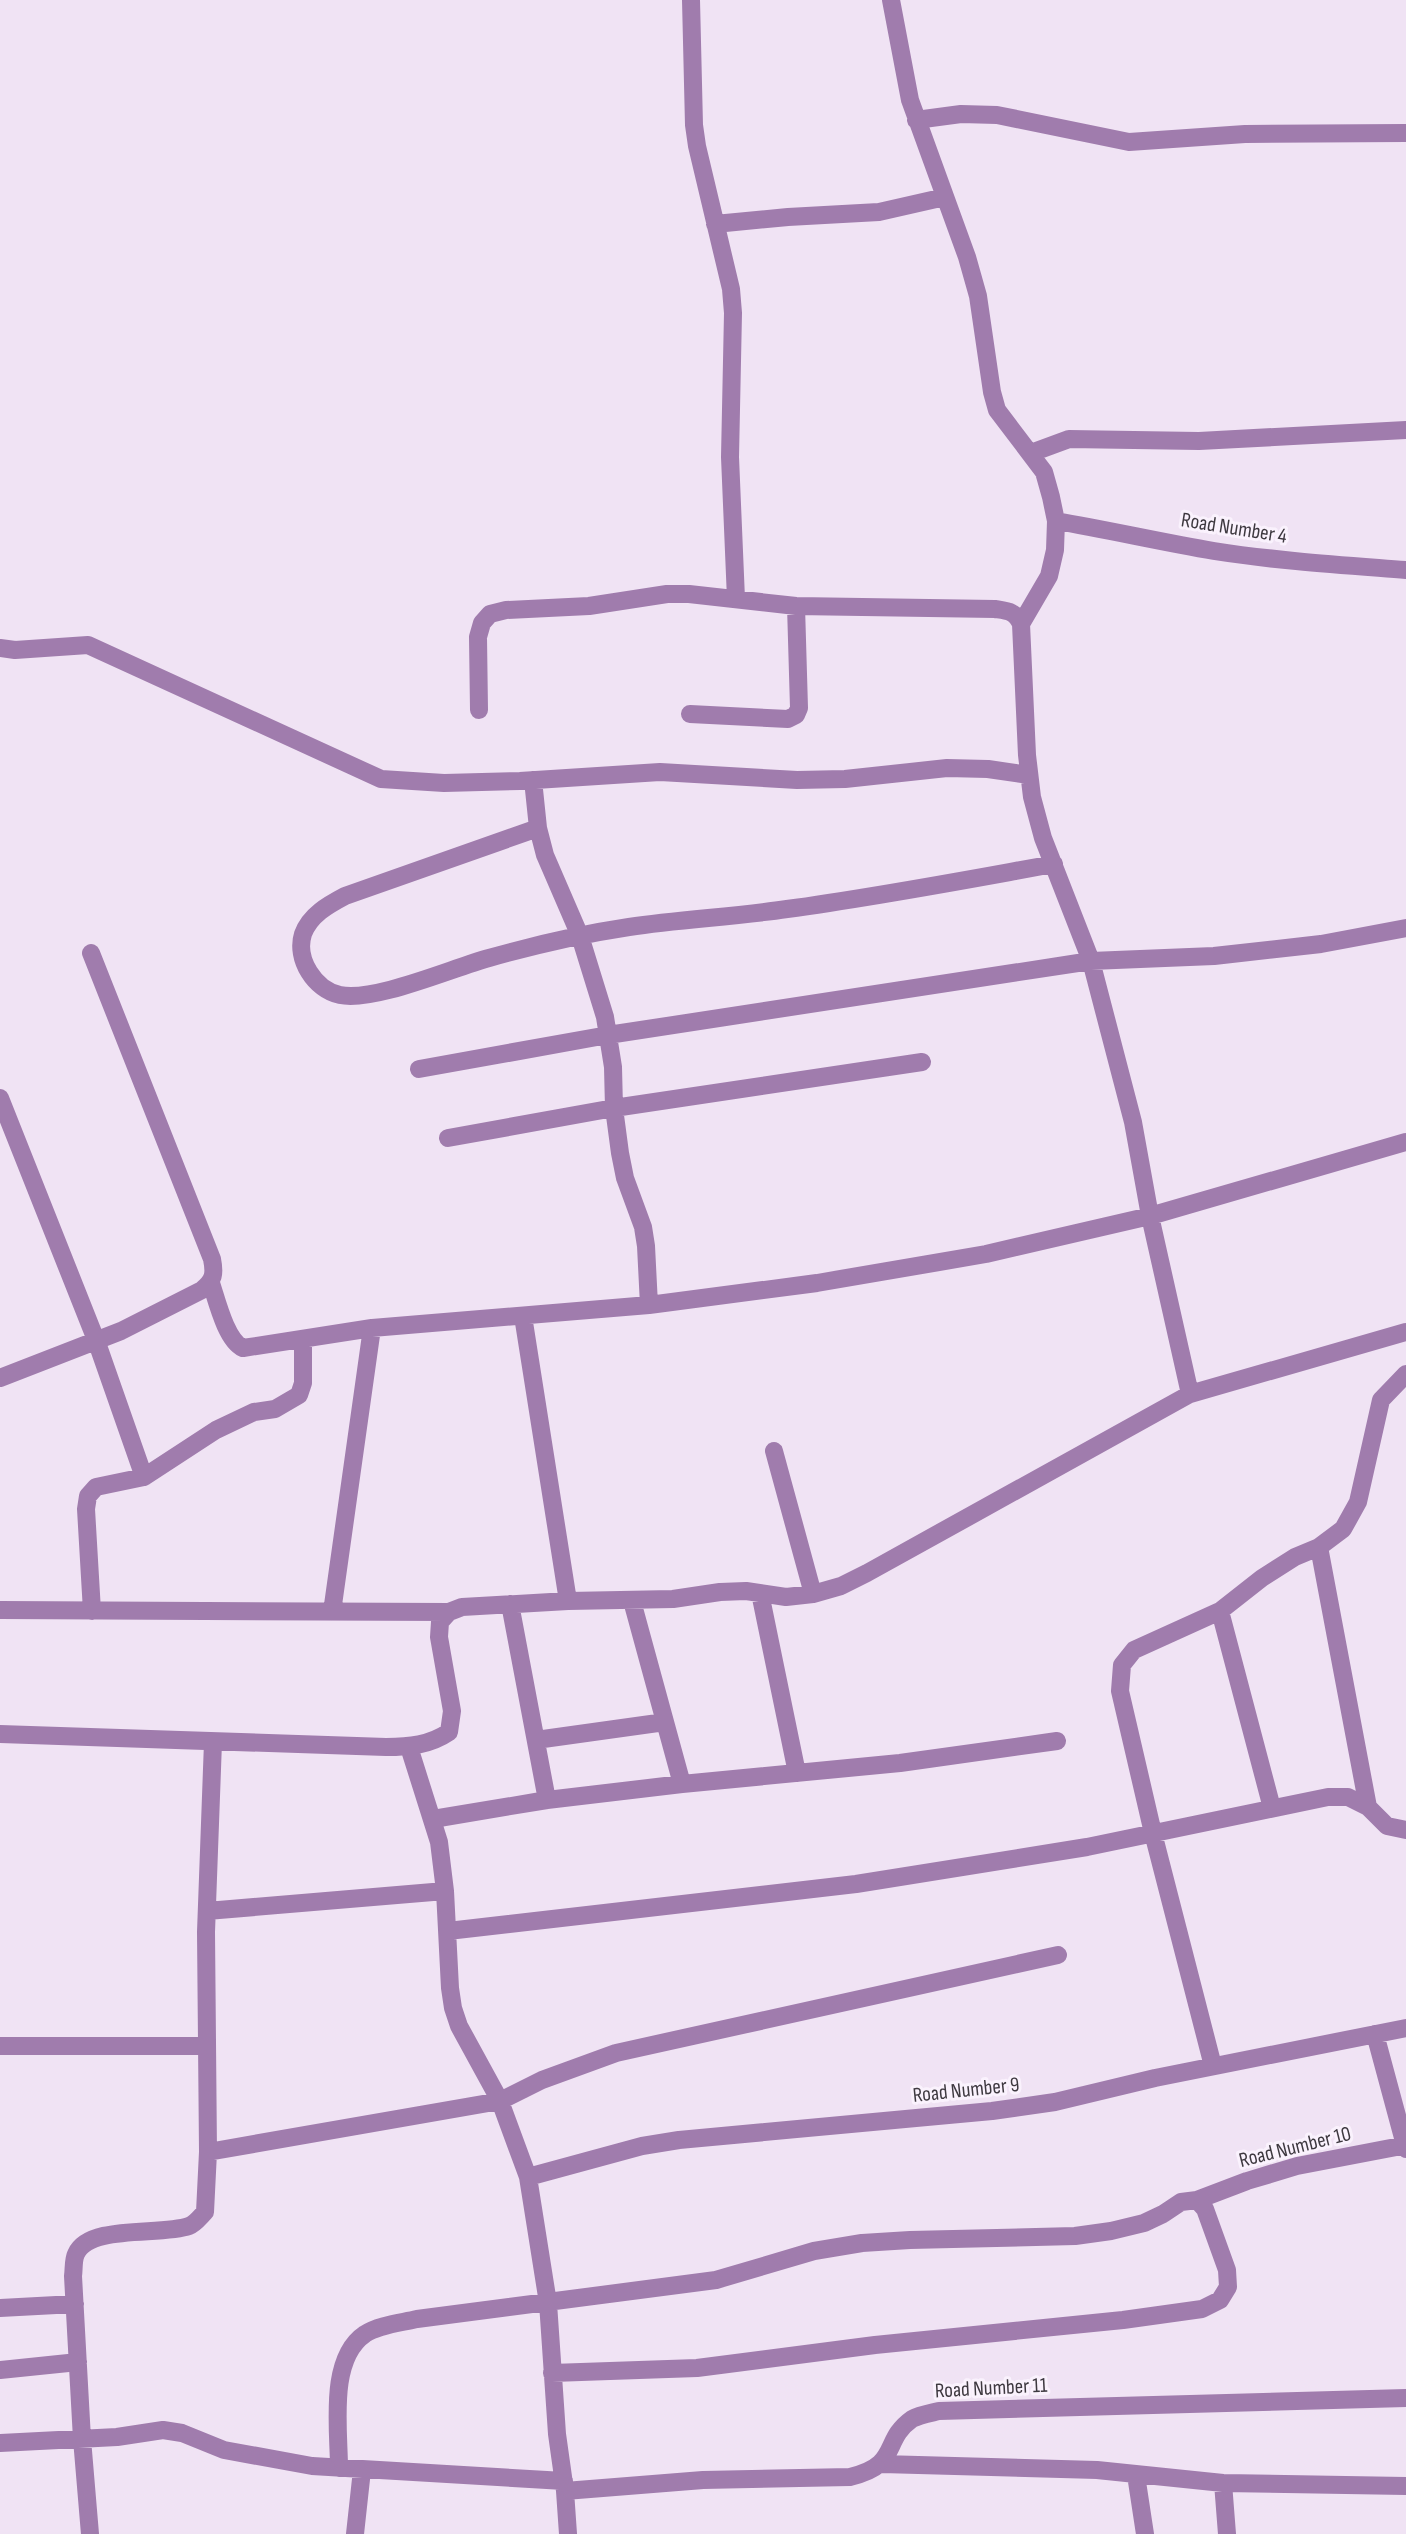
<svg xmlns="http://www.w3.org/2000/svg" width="1406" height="2534" viewBox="0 0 1406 2534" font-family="'Sofia Sans Condensed',sans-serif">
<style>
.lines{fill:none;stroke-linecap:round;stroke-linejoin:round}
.minor{stroke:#a07cad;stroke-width:18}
.labels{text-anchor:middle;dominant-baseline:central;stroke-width:6;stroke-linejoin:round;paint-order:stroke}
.street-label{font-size:21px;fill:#3e3940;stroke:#faf2fd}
</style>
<rect width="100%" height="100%" fill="#f0e3f4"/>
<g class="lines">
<path class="minor" d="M691 0 694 125 697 146 731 289 733 313 730 457 736 599
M891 0 910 100 967 257 978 296 992 392 997 410 1044 472 1051 497 1056 521 1055 550 1049 576 1021 624
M916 120 961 114 997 115 1129 142 1245 134 1406 133
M715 224 788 217 879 212 945 197
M1031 453 1069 439 1199 441 1406 430
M1056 521C1109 530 1161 542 1214 551 1278 561 1342 565 1406 570
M0 648 15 650 88 645 381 779 444 783 520 781 660 772 797 780 845 779 947 768 988 769 1029 775
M479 710 478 637 482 623 490 614 506 610 589 606 667 594H689L796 606 995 609C1008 611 1015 611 1021 624L1027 755 1032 797 1043 838 1091 961 1133 1122 1150 1216 1190 1394
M690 714 788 719 796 715 799 708 796 606
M533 780 538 828 545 855 580 936 605 1017 613 1067 614 1108 620 1153 625 1178 643 1227 646 1246 649 1305
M538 828 345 896C328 905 310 915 303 934 295 959 315 990 340 995 375 1002 452 968 489 958 535 945 582 934 629 927 681 919 734 917 787 909 876 897 965 880 1054 864
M419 1069 608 1035 1091 961 1214 956 1321 944 1406 928
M0 1098 96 1340 144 1477
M448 1138 614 1108 922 1062
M211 1283C217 1301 226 1340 243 1348L372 1328 649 1305 817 1283 986 1254 1150 1216 1406 1142
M523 1316 568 1601
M0 1378 121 1331 202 1290C214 1280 215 1274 212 1259L91 953
M774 1451 813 1594
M1319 1547 1368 1807
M760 1593 797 1773
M632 1601 682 1784
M510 1604 547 1800
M0 1610 449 1612
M92 1611 86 1509 88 1496 96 1487 144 1477 216 1430 254 1412 275 1409 299 1395 303 1383V1339
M1220 1611 1272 1808
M332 1612 372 1328
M0 1734 386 1747C409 1747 430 1745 449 1732L452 1711 439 1637 440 1622 449 1612 462 1607 568 1601 673 1599 720 1592 746 1591 786 1597 813 1594 841 1586 867 1573 1190 1394 1406 1332
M536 1740 665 1722
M409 1747 439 1842 445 1891 450 1988 453 2008 459 2026 500 2101 528 2177 548 2303 557 2434 565 2491 568 2534
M433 1819 547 1800 682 1784 900 1763 1057 1741
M207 1911 445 1891
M448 1931 856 1884 1087 1847 1328 1797H1348L1368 1807 1387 1826 1406 1830
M1375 2034 1406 2149
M0 2046H207
M1213 2066 1153 1833 1120 1691 1122 1665 1134 1650 1220 1611 1262 1578 1295 1557 1319 1547 1343 1529 1358 1502 1381 1400 1406 1374
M208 2152 500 2101 542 2080 616 2053 1058 1955
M528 2177 642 2146 679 2140 992 2111 1055 2102 1155 2078 1406 2028
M1197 2200 1247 2181 1297 2166 1406 2145
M0 2308 75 2304
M0 2370 78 2362
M0 2443 117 2437 163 2430 182 2433 224 2450 312 2466 564 2481
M882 2464 1097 2470 1223 2483 1406 2486
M339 2468C339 2429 328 2359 365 2334 379 2325 400 2323 417 2319L716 2280 814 2251 862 2243 910 2240 1075 2236 1111 2231 1144 2223 1163 2214 1181 2202 1197 2200 1205 2209 1227 2270 1228 2287 1220 2300 1202 2309 1123 2320 875 2345 697 2368 552 2373
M1136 2475 1145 2534
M1223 2483 1227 2534
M565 2491 703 2480 850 2477C901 2465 881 2441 912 2419 919 2415 931 2413 939 2411L1406 2398
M90 2534 82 2439 73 2276C74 2270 73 2260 76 2254 89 2224 161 2236 189 2226 195 2224 200 2217 205 2212L208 2152 206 1932 213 1742
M355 2534 362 2470"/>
</g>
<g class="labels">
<g class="street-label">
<text transform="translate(1234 528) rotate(9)">Road Number 4</text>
<text transform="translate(966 2090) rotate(-6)">Road Number 9</text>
<text transform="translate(1295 2147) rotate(-14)">Road Number 10</text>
<text transform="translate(991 2388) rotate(-3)">Road Number 11</text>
</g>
</g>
</svg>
